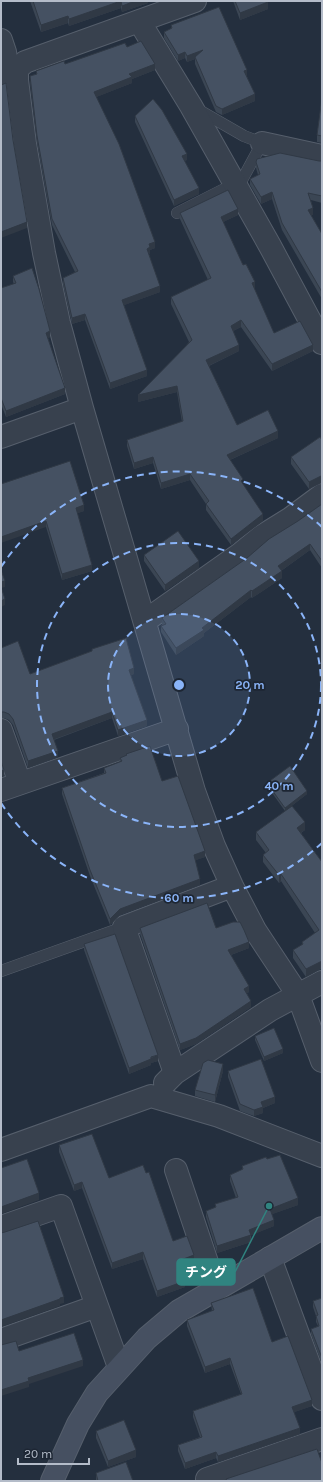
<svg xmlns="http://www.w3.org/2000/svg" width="323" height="1482" viewBox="0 0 323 1482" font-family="Karla,'Noto Sans JP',sans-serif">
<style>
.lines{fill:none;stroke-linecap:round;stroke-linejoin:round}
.lane-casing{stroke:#565f6c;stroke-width:12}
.street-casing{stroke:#565f6c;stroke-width:24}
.secondary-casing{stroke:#565f6c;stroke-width:24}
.lane{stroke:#38414e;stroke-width:11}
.street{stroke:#38414e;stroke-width:22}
.secondary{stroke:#465061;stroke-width:22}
.wall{fill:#3b4654}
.shaded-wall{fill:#303945}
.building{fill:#455162;stroke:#303945}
.ring{fill:none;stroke:#8ab4f8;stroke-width:2;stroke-dasharray:7 5}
.centre{fill:#8ab4f8;stroke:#1d2633;stroke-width:2}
.ring-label{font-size:12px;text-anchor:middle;font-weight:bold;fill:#8ab4f8;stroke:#1d2633;stroke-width:3.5;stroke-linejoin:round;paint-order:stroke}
.leader{fill:none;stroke:#308480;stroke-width:1.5}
.callout-dot{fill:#308480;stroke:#1d2633;stroke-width:1.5}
.callout{fill:#308480;stroke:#308480;stroke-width:1.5}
.callout-label{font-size:14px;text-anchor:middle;font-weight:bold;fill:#fff}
</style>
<rect width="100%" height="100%" fill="#242f3e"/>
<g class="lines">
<defs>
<path id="lane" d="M177 213 242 180 262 143 244 136 197 109
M1 971 124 927"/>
<path id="street" d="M139 21 191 106 270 246 322 343
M1 40 5 52 8 72
M17 69V80L25 144 44 253 59 323 82 408 194 791 214 846 232 886 255 930 298 995 322 1061
M1 74 17 69 25 62 195 1
M262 143 322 156
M1 437 82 408
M145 621 240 554 262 536 291 518 322 495
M1 730 20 783
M1 790 177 729
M175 1073 124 927 232 886
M165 1083 175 1073 270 1010 322 982
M1 1150 151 1096 219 1116 322 1156
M176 1170 216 1289
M1 1227 61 1206 119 1367
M270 1258 322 1399
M1 1340 97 1306
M207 1479 322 1439"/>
<path id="secondary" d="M52 1481 78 1424 97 1393 147 1338 179 1311 322 1228"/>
</defs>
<use href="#lane" class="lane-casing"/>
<use href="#street" class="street-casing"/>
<use href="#secondary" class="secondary-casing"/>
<use href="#lane" class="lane"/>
<use href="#street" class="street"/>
<use href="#secondary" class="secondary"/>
</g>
<path class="wall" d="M30 1H148V3L122 12 121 8 69 26 68 23 41 32Z
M233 1H267L268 9 240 20Z
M171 25 247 77 255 101 222 115 216 112 195 64V59L187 62 185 58 178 61 164 38V32L171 29Z
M127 47 155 70 132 79V83L96 97 155 248 150 250V253L149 254 160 292 124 305 147 376 110 389 85 320 72 324 63 284V278L75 272 52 225 37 142 30 82V76L36 74V71L65 64Z
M322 98V143L317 142V135Z
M135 116 187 160 184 161 199 194 174 206 135 122Z
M322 161V203L311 200 313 215H311L322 234V299L282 230 272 199 261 204 250 185V179L258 175 256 168V162Z
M180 213 238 215 223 222 243 265 255 289H254L274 333 313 351 272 371 241 327 233 331 239 351 209 366 237 425 278 438 230 460 263 521 231 545 206 510V504L190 480 161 489 153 463 134 469 127 446V440L182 422 177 392 138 402 189 342 171 304V297L208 280 180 219Z
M13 276 50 337 48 338 65 394 6 417 1 404V288L14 284 13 282Z
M322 440V483H321L309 489 291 464V457Z
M1 484 84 511 77 513 92 571 62 580 46 527Z
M322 504V568L310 550 281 571 282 578 252 598 251 597 204 633V636L176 655 161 632V626L162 625V618L298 521Z
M144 555 199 568 165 591 144 561Z
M1 648 30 674 92 651V649L134 674 131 675 147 726 118 736 112 718 54 740 58 757 28 768 13 725 9 720 4 718H1Z
M126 754 162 781 205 857 195 860 200 885 120 915 110 925 90 876 62 794V788L104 773V768L120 762V758L126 756Z
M267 783 307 794 285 811 267 786Z
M305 830 301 833 322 862V968L306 977 293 958V950L302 945V942L315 933 281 881 279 883 263 862V855L266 853 256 840V832Z
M140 928H216L249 948 231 955 249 992 247 993 251 1007 196 1044 180 1050 140 934Z
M84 944 158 1061 151 1063V1065L129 1074 84 950Z
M255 1036 283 1053 264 1061 255 1040Z
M223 1071 215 1102 195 1096V1090Z
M228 1071 275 1103 263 1108V1113L254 1116 240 1111 228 1077Z
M59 1145 109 1178 146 1173 173 1241 194 1261 180 1266 185 1287 157 1297 143 1259 112 1269 82 1188 74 1191 59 1152Z
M267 1159 298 1205 272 1214 274 1226 251 1235V1242L217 1253 206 1217V1211L215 1208V1204L236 1198 230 1181V1175L242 1170V1166Z
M322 1298V1364L311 1334V1329L318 1326 316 1322V1316L313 1307V1301Z
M211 1303 272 1342 312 1406 294 1412 300 1434 218 1462 216 1458 185 1469 178 1451V1445L200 1437 193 1417V1411L241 1394 230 1364 205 1373 187 1326V1320L212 1311Z
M96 1431 136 1457 108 1467 96 1438Z
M96 1473 133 1481H96Z"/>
<path class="shaded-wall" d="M121 1V8L69 26V19Z
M135 1H148V3L122 12V6Z
M268 2V9L240 20V13Z
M68 16V23L41 32V25Z
M203 50 195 57V59L187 62V56Z
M185 52V58L178 61V55Z
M155 64V70L132 79V83L94 98V92L129 74Z
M247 70V77L244 71Z
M255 94V101L222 115V109Z
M187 154V160L182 162V156Z
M199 188V194L174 206V200Z
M272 192V199L261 204V197Z
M313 208V215L308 216V210Z
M238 209V215L221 223V217Z
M27 222V228L1 238V232Z
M155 242V248L150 250V253L147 255V249L149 244Z
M255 282V289L252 290V283Z
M160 286V292L122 306V300Z
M85 314V320L72 324V318Z
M241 320V327L231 332V326Z
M50 331V337L46 339V333Z
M239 345V351L206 367V360Z
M313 345V351L272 371V364Z
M147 370V376L110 389V383Z
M177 386V392L138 402V395Z
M65 388V394L6 417V411Z
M278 431V438L227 461V455Z
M153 457V463L134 469V463Z
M190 474V480L161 489V483Z
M321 476V483L309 489V482Z
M84 505V511L76 514V508Z
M263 514V521L231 545V539Z
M46 521V527L1 543V537Z
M310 544V550L278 573V566Z
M199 561V568L165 591V585Z
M92 565V571L62 580V574Z
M282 571V578L252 598V591Z
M5 581V587L1 588V582Z
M251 590V597L204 633V636L176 655V648Z
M5 599V605L1 607V601Z
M134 668V674L129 676V670Z
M112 712V718L52 740V734Z
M147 720V726L118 736V730Z
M58 751V757L28 768V761Z
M4 770V776L1 777V771Z
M307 791V794L285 811V808Z
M305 822V830L297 835V828Z
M205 851V857L194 861V855Z
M281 874V881L279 883V875Z
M200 879V885L120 915 110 925V919L120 909Z
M249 942V948L228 956V950Z
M322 961V968L306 977V969Z
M249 986V992L244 995V989Z
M251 1001V1007L196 1044 180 1050V1044Z
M283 1049V1053L264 1061V1057Z
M158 1055V1061L151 1063V1065L129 1074V1068Z
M223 1064V1071L215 1102V1095Z
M275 1097V1103L263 1108V1113L254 1116V1110L261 1102Z
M82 1182V1188L74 1191V1185Z
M39 1193V1200L1 1214V1207Z
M298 1198V1205L270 1215V1209Z
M274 1220V1226L250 1236 251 1242 217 1253V1246L249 1230Z
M143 1252V1259L112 1269V1263Z
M194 1255V1261L178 1267V1261Z
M185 1281V1287L157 1297V1291Z
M64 1297V1303L60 1304V1306L1 1327V1320Z
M230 1358V1364L205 1373V1367Z
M83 1360V1366L29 1384V1387L1 1396V1390L28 1378Z
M312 1400V1406L292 1413V1407Z
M300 1428V1434L218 1462V1456Z
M136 1450V1457L108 1467V1461Z
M216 1452V1458L185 1469V1463Z"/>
<path class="building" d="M33 1H135L122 6 121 1 69 19 68 16 41 25Z
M235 1H267L268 2 240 13Z
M219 7 247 70 244 71 255 94 222 109 216 106 195 57 203 50 187 56 185 52 178 55 164 32 172 28 171 25Z
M141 41 155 64 129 74 132 77 94 92 119 144 155 242 149 244 150 247 147 249 160 286 122 300 147 370 110 383 85 314 72 318 63 278 78 271 52 219 37 136 30 76 37 74 36 71 64 61 65 64 125 43 127 47Z
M6 83 13 140 27 222 1 232V85Z
M322 98V136L317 135Z
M153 99 162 110 187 154 182 156 199 188 174 200 135 116Z
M280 153 319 161H322V196L308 193 313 208 308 210 322 234V292L282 223 272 192 261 197 250 179 260 174 256 162 257 159Z
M228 190 238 209 221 217 243 265 246 264 255 282 252 283 274 333 300 321 313 345 272 364 241 320 231 326 239 345 206 360 237 425 268 410 278 431 227 455 243 479 241 481 263 514 231 539 206 504 209 501 190 474 161 483 153 457 134 463 127 440 183 421 177 386 138 395 192 340 171 297 211 278 180 213Z
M32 268 39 289 50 331 46 333 65 388 6 411 1 398V288L16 283 13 276Z
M320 437 322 440V476H321L309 482 291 457Z
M70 461 84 505 76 508 92 565 62 574 46 521 1 537V484Z
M322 504V561L310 544 278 566 282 571 252 591 251 590 202 628 204 630 176 648 161 626 166 624 162 618 247 558 269 539 298 521Z
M178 531 199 561 165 585 144 555Z
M1 570 5 581 1 582Z
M1 587 5 599 1 601Z
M126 638 134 668 129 670 147 720 118 730 112 712 52 734 58 751 28 761 13 719 9 714 4 712H1V648L18 641 30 674 92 651V649Z
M150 746 162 781 178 776 205 851 194 855 200 879 120 909 110 919 90 870 62 788 106 773 104 768 122 761 120 758 127 755 126 754Z
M1 761 4 770 1 771Z
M290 766 307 791 285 808 267 783Z
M292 806 305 822 297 828 322 862V961L306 969 293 950 303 944 302 942 319 930 281 874 279 875 263 855 269 850 256 832Z
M207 903 216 928 233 922H240L244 930 249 942 228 950 249 986 244 989 251 1001 196 1038 180 1044 140 928Z
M115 934 158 1055 151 1057V1059L129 1068 84 944Z
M274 1028 283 1049 264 1057 255 1036Z
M261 1059 275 1097 261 1102 263 1107 254 1110 240 1104 228 1071Z
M208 1060 223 1064 215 1095 195 1090 203 1063Z
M92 1134 109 1178 143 1165 146 1173 149 1172 173 1241 187 1236 194 1255 178 1261 185 1281 157 1291 143 1252 112 1263 82 1182 74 1185 59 1145Z
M280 1155 298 1198 270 1209 274 1220 249 1230 251 1235 217 1246 206 1211 216 1207 215 1204 238 1197 230 1175 243 1169 242 1166 266 1157 267 1159Z
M27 1159 39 1193 1 1207V1168Z
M38 1221 64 1297 60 1298V1299L1 1320V1233L5 1232Z
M253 1288 272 1342 288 1336 312 1400 292 1407 300 1428 218 1456 216 1452 185 1463 178 1445 202 1437 193 1411 242 1394 230 1358 205 1367 187 1320 214 1310 211 1303Z
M322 1298V1358L311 1329 319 1326 316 1316 318 1315 313 1301Z
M74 1333 83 1360 28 1378 29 1381 1 1390V1345L16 1341 19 1351Z
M124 1420 136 1450 108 1461 96 1431Z
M317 1449 322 1463V1481H227L226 1479Z
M126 1462 133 1481H98L96 1473Z"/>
<circle cx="179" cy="685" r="71" fill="#8ab4f8" fill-opacity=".12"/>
<g class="ring">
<circle cx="179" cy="685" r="71"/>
<circle cx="179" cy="685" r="142"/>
<path d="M322 843A213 213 0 0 1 1 803M1 567A213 213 0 0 1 322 527"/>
</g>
<circle cx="179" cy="685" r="6" class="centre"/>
<g class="ring-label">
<text x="250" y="689">20 m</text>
<text x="279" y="790">40 m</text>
<text x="179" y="902">60 m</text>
</g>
<path class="leader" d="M269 1206L235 1272"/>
<circle class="callout-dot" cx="269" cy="1206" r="4"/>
<rect class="callout" x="177" y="1259" width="58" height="26" rx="4"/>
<g class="callout-label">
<text x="206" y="1277">チング</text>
</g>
<rect width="323" height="1482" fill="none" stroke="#b4bcc9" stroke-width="4"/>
<path d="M18 1458v6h71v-6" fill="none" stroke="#b4bcc9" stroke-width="2"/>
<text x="24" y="1458" font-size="12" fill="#b4bcc9" stroke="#1d2633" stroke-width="3" paint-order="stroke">20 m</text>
</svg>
